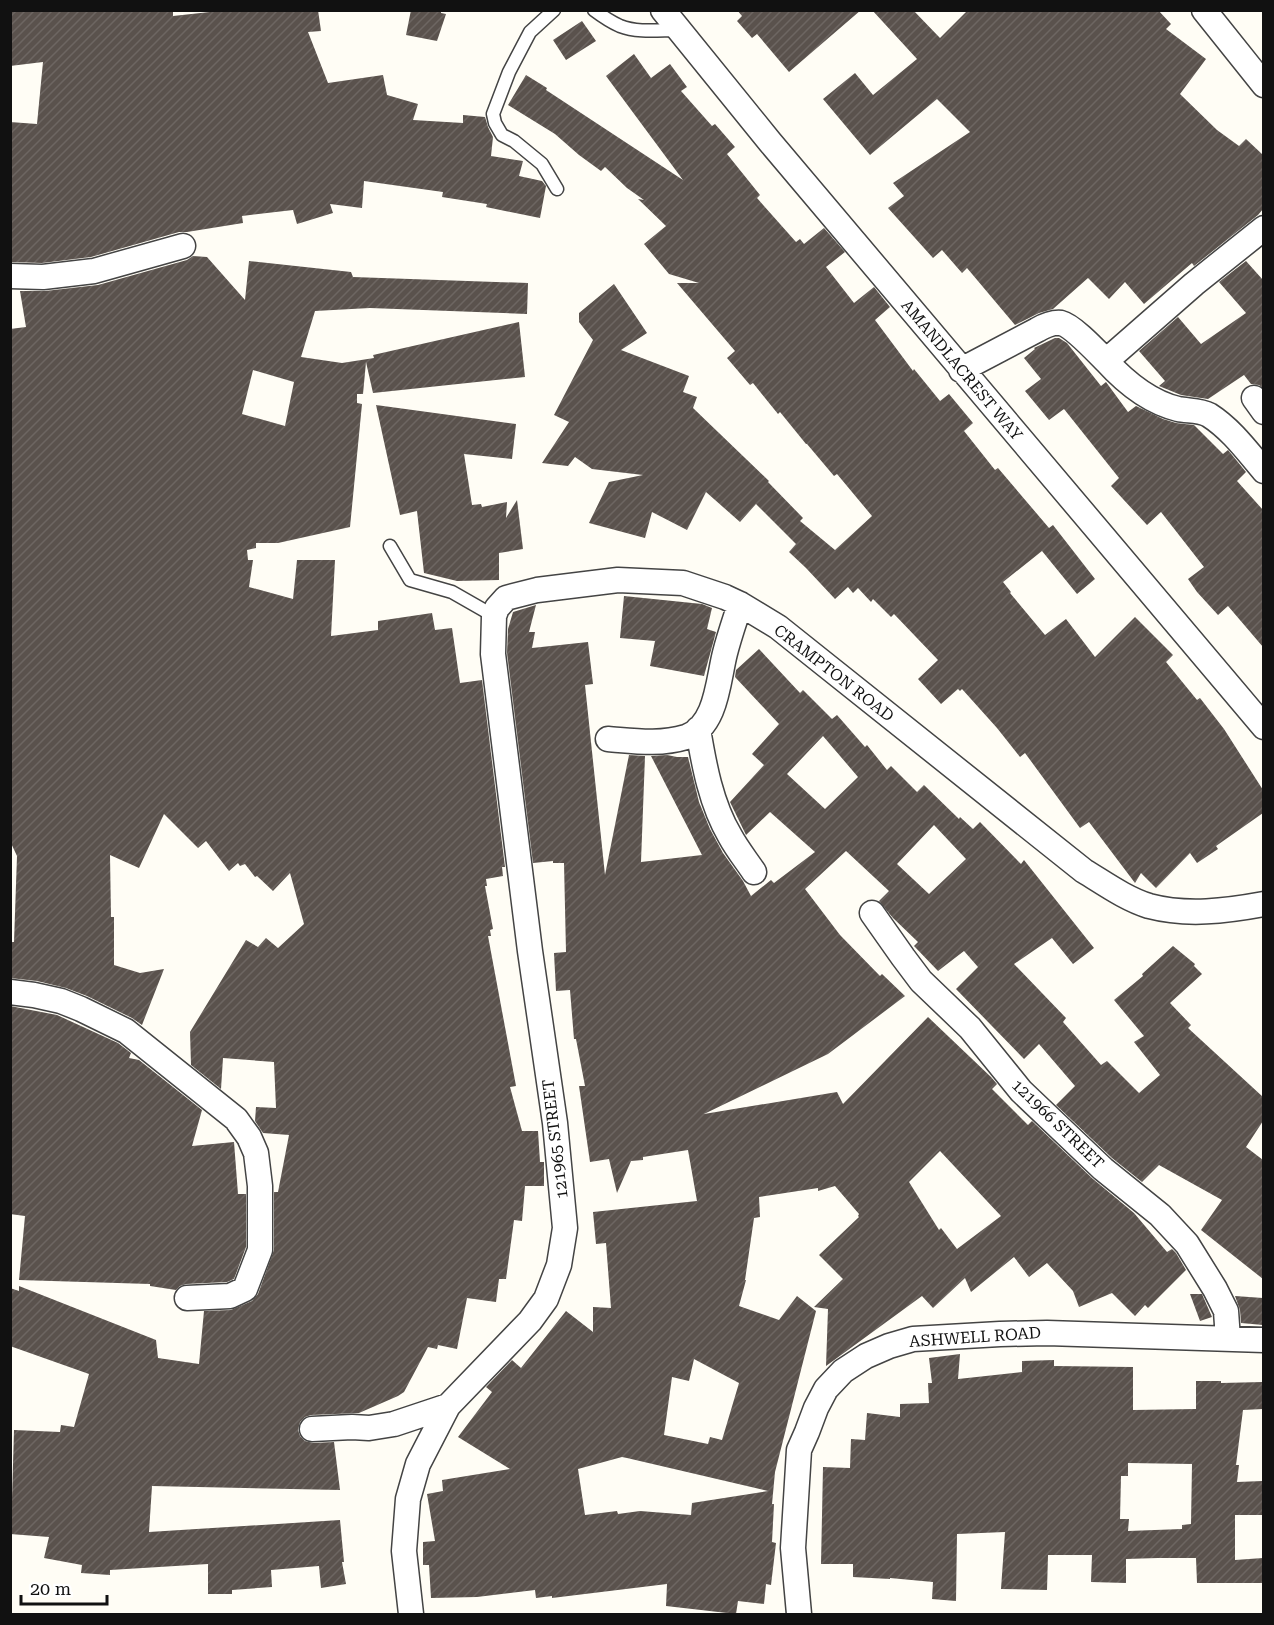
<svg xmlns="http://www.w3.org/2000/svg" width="1274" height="1625" viewBox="0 0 1274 1625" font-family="'Roboto Serif',serif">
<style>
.building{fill:url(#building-hatch);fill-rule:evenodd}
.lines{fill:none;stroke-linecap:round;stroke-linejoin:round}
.lane-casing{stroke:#444;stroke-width:15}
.street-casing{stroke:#444;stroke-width:27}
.lane{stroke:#fff;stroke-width:12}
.street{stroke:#fff;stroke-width:24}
.labels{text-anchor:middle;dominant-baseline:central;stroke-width:6;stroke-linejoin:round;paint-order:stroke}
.street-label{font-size:16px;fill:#111;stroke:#fff}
</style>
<defs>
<pattern id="building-hatch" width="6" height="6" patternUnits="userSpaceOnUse" patternTransform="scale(1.5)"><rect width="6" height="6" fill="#5a524d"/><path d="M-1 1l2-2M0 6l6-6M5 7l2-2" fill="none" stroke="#6d6662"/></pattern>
</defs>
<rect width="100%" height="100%" fill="#fffdf5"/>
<path class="building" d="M10 10H173V16L219 11 318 10 321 31 308 32 328 83 383 75 387 95 418 104 413 120 463 123V115L485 117 488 127 493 137 491 156 523 161 519 176 542 181 546 186 540 218 486 207 487 204 442 197 443 192 364 181 362 208 330 204 333 213 297 224 293 210 242 216 243 223 187 232H179L91 257 42 263 10 262V122L37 124 43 62 10 66Z
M411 10H441V13L446 14 437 41 406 35Z
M737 10H861L789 72 757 34 752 38 737 21 742 16Z
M872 10H913L940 38 968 10H1158L1171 24 1166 29 1206 59 1180 94 1217 130 1239 146 1246 139 1263 155V209L1258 215 1194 266 1192 263 1144 304 1125 282 1109 299 1088 278 1053 309 1039 313 1015 325 967 268 962 273 942 250 933 258 888 208 904 196 893 183 970 132 937 99 870 155 823 99 855 73 873 95 917 59Z
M582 21 596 41 566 60 553 40Z
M634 54 651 78 670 64 687 87 681 91 712 126 715 124 735 147 727 154 760 195 757 198 796 242 800 239 804 244 824 228 845 252 826 267 854 303 874 287 890 307 875 320 913 371 914 369 940 401 949 394 973 423 964 431 995 470 998 468 1049 528 1053 525 1095 579 1077 594 1042 551 1003 582 1011 592 1010 593 1045 635 1066 619 1095 657 1135 617 1173 655 1166 662 1197 700 1200 698 1224 729 1263 790V813L1216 846 1218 849 1197 863 1190 853 1156 888 1141 873 1135 883 1089 822 1080 828 1025 753 1020 757 997 728 962 689 960 691 958 689 941 704 918 679 938 660 894 614 891 617 873 599 871 602 858 588 853 593 848 587 835 599 806 568 789 552 796 544 756 504 740 522 706 492 687 530 652 512 645 538 589 523 609 482 643 475 592 469 575 457 568 466 542 463 569 422 554 415 593 340 579 322V313L614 284 647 333 621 350 689 376 683 392 697 397 693 408 769 481 768 482 803 518 800 521 835 550 872 516 837 474 834 476 807 444H806L780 412 778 414 753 383 750 385 727 358 735 351 677 283H699L669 274 644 244 666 226 638 199 644 200 627 188 605 167 601 171 579 155 555 134 508 105 526 75 547 88 546 90 683 180 606 76Z
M193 256 207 257 245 300 249 261 351 272 353 277 528 283 527 314 370 308 315 311 301 357 342 363 374 358 373 355 519 322 525 377 373 393 366 362 363 394H357V403L362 404 350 527 278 543H256V548L247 550 248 560H253L249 587 293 599 297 560H335L331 636 378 630V621L432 613 435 630 452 628 460 683 482 680 505 867H502L503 876 486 879 487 886H485L493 929 490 930 491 936H488L516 1086 510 1087 522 1131H538L540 1162H544V1186H525L522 1221 514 1220 506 1279H499L496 1302 467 1298 457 1349 438 1345 437 1349 428 1347 404 1392 398 1396 359 1413 311 1415 305 1417 300 1422 298 1430 300 1436 305 1441 313 1443 334 1442 340 1490 152 1486 149 1532 340 1520 344 1562H342L346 1584 321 1588 319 1566 271 1570 272 1587 232 1590V1594H208V1564L110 1570V1575L81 1573 82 1565 44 1558 49 1537 10 1534V1498H12L14 1430 60 1432 61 1425 74 1427 89 1374 10 1346V1288L19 1291V1286L156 1340 158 1358 199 1364 204 1311 231 1310 252 1301 258 1294 274 1250V1192H278L289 1135 263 1133 255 1121 256 1107 276 1108 274 1062 223 1058 221 1089 191 1065 190 1032 246 940 258 947 266 938 278 948 304 924 290 873 273 891 257 876 255 877 245 864 240 866 238 863 229 871 206 841 198 848 164 814 139 868 110 855 111 917H114V965L140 973 164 969 142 1025 132 1018 87 996 66 988 37 981 10 978V942H14L17 856 10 841V329L26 327 20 291H45L98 285 187 260ZM253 370 294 382 285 426 242 414Z
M1246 261 1263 280V388L1259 385 1251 384 1244 375 1208 399 1181 395 1159 386 1165 381 1139 351 1178 317 1201 344 1246 313 1219 282Z
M1055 338H1059L1067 343 1101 386 1106 382 1128 412 1136 406 1163 419 1176 423 1194 425 1223 454 1228 450 1246 472 1237 481 1263 510V647L1228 606 1218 615 1197 592 1188 579 1204 567 1161 512 1147 525 1111 486 1119 478 1064 409 1049 420 1025 391 1041 379 1024 358 1035 349 1034 348Z
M376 405 516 424 512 459 464 454 472 505 481 504 482 507 507 502 506 518 517 500 523 549 499 553V580L457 581 424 573 417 511 400 515Z
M624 596 702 604 712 608 707 629 716 632 704 676 650 666 655 641 620 638Z
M536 605 529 632H535L532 648 588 642 593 684 585 685 605 875 629 755 645 756 641 862 702 855 651 756 667 755 677 757H688L699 802 710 829 723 853 743 881 751 896 771 880 774 883 815 852 770 812 746 835 730 802 764 765 752 754 779 724 735 677 736 670 759 649 800 693 803 690 832 719 837 715 865 747 867 745 887 770 891 766 917 792 924 785 959 819 960 817 973 829 980 822 1021 864 1024 860 1094 948 1073 964 1052 938 1014 964 1066 1018 1063 1022 1101 1065 1107 1061 1139 1093 1160 1075 1134 1042 1144 1036 1114 1000 1143 976 1142 974 1173 946 1195 964 1194 966 1202 974 1170 1003 1191 1025 1188 1028 1263 1097V1121L1246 1147 1263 1160V1279L1201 1230 1222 1200 1159 1165 1142 1182 1112 1158 1056 1105 1075 1086 1039 1044 1024 1059 956 989 978 967 964 951 938 971 914 946 918 942 893 918 879 901 889 891 846 851 805 889 840 935 880 976 882 974 905 996 828 1054 704 1114 837 1092 843 1104 928 1017 991 1077 997 1084 992 1089 1028 1125 1032 1121 1093 1179 1134 1213 1167 1252 1172 1249 1176 1253 1186 1270 1148 1308 1145 1305 1135 1316 1112 1293 1079 1307 1073 1291 1047 1263 1029 1277 1014 1257 971 1292 965 1278 933 1308 922 1296 826 1366 828 1309 814 1307 843 1279 819 1255 859 1217 858 1216 859 1214 835 1186 818 1191V1188L759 1197 760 1217 754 1218 745 1280H746L739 1306 779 1320 797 1296 816 1311 775 1472 772 1504H774L772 1542 776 1543 771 1585 766 1584 764 1604 738 1601 736 1614 666 1606 667 1584 552 1598V1596L536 1598 535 1590 477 1597 431 1598 429 1565H423V1542L435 1541 427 1494 443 1491 442 1480 510 1469 458 1437 492 1392 486 1387 512 1360 521 1368 566 1311 593 1332V1307L611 1308 606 1243 596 1244 593 1212 697 1201 688 1150 643 1157V1160L631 1161 617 1193 609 1159 590 1162 579 1086H585L576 1039H574L570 990 556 991 554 953 566 952 564 863H553V861L533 863 507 653 508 629 513 612ZM823 736 858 777 825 809 787 774ZM934 825 966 859 929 894 897 864ZM940 1151 1001 1216 957 1249 941 1228 939 1230 909 1182ZM694 1359 739 1383 722 1440 710 1437 708 1444 664 1435 672 1377 689 1381ZM622 1457 627 1458 768 1491 692 1503 691 1515 640 1511 618 1514 617 1511 585 1515 578 1469Z
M10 1006 57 1015 118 1043 131 1053 129 1058 139 1060 202 1110 192 1146 234 1142 238 1194H246V1247L234 1279 227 1282 186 1284 180 1286 176 1290 150 1286V1284L19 1280 25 1216 10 1214V1133L12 1110H10Z
M1190 1294H1202L1212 1317 1200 1321Z
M1235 1296 1263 1298V1325L1241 1323 1240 1310Z
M960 1354 958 1379 1022 1372V1361L1054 1360V1366L1133 1367V1410L1196 1409V1381H1221V1383L1263 1382V1409L1243 1410 1236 1465H1239L1237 1482 1263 1481V1515H1235V1560L1263 1558V1583H1197L1196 1558H1158L1126 1559V1583L1091 1582 1092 1555H1048L1047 1590 1001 1589 1005 1532 957 1534 956 1601 932 1599 933 1582 890 1578V1579L853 1577V1564H821L823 1467 850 1468 851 1439 865 1440 867 1413 900 1417V1404L929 1403 928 1383H932L929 1358ZM1128 1463 1192 1464 1191 1524 1182 1525V1529L1128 1531 1129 1519H1120L1121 1476H1128Z"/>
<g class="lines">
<defs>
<path id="lane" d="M554 10 530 32 509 72 493 114 495 123 502 135 514 141 542 164 557 189
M594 10C602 16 611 22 620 26 638 33 659 30 678 30
M390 546 410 580 452 592 494 616"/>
<path id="street" d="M663 10 770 142 1264 727
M1204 10 1264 85
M10 276 43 277 94 271 183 246
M1106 361C1126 383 1149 402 1178 409 1188 411 1200 410 1209 415 1231 429 1247 451 1264 471
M961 370 1037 330C1044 326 1052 322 1061 323 1073 326 1097 352 1106 361L1194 284 1264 228
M1254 398 1264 412
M698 729C704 765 711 804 730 836 737 849 746 860 754 872
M608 739C634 741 660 745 686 737 717 726 718 680 725 653 729 637 735 620 740 604
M872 913 903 957 921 981 970 1028 1021 1091 1103 1169 1160 1215 1187 1244 1215 1289 1226 1311 1228 1339
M10 992 34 995 61 1001 81 1009 126 1031 236 1119 249 1137 256 1153 260 1186V1250L245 1289 230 1296 187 1298
M312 1429 352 1427 369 1428 394 1424 448 1406
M411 1614 404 1551 408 1499 418 1464 448 1406 530 1321 546 1299 559 1265 565 1228 555 1123 530 951 493 654 494 616 497 608 506 598 537 590 618 580 683 583 725 597 740 604 778 627 1084 871C1104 883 1126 899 1149 906 1187 916 1226 911 1264 904
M799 1614 793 1548 799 1450 807 1432 816 1408 826 1389 843 1371 866 1356 889 1346 913 1339 1000 1334 1047 1333 1264 1340"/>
</defs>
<use href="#lane" class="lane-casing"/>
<use href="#street" class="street-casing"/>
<use href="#lane" class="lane"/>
<use href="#street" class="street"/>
</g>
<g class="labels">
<g class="street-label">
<text transform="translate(962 370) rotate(50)">AMANDLACREST WAY</text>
<text transform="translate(834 673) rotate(38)">CRAMPTON ROAD</text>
<text transform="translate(1058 1124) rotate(44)">121966 STREET</text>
<text transform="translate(555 1139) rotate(-97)">121965 STREET</text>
<text transform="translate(975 1337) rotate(-4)">ASHWELL ROAD</text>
</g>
</g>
<rect width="1274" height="1625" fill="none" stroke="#111111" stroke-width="24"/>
<path d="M21 1595v9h86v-9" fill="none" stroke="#111111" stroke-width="3"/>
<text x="30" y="1595" font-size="18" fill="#111111" stroke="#ffffff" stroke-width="4.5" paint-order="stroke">20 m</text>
</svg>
